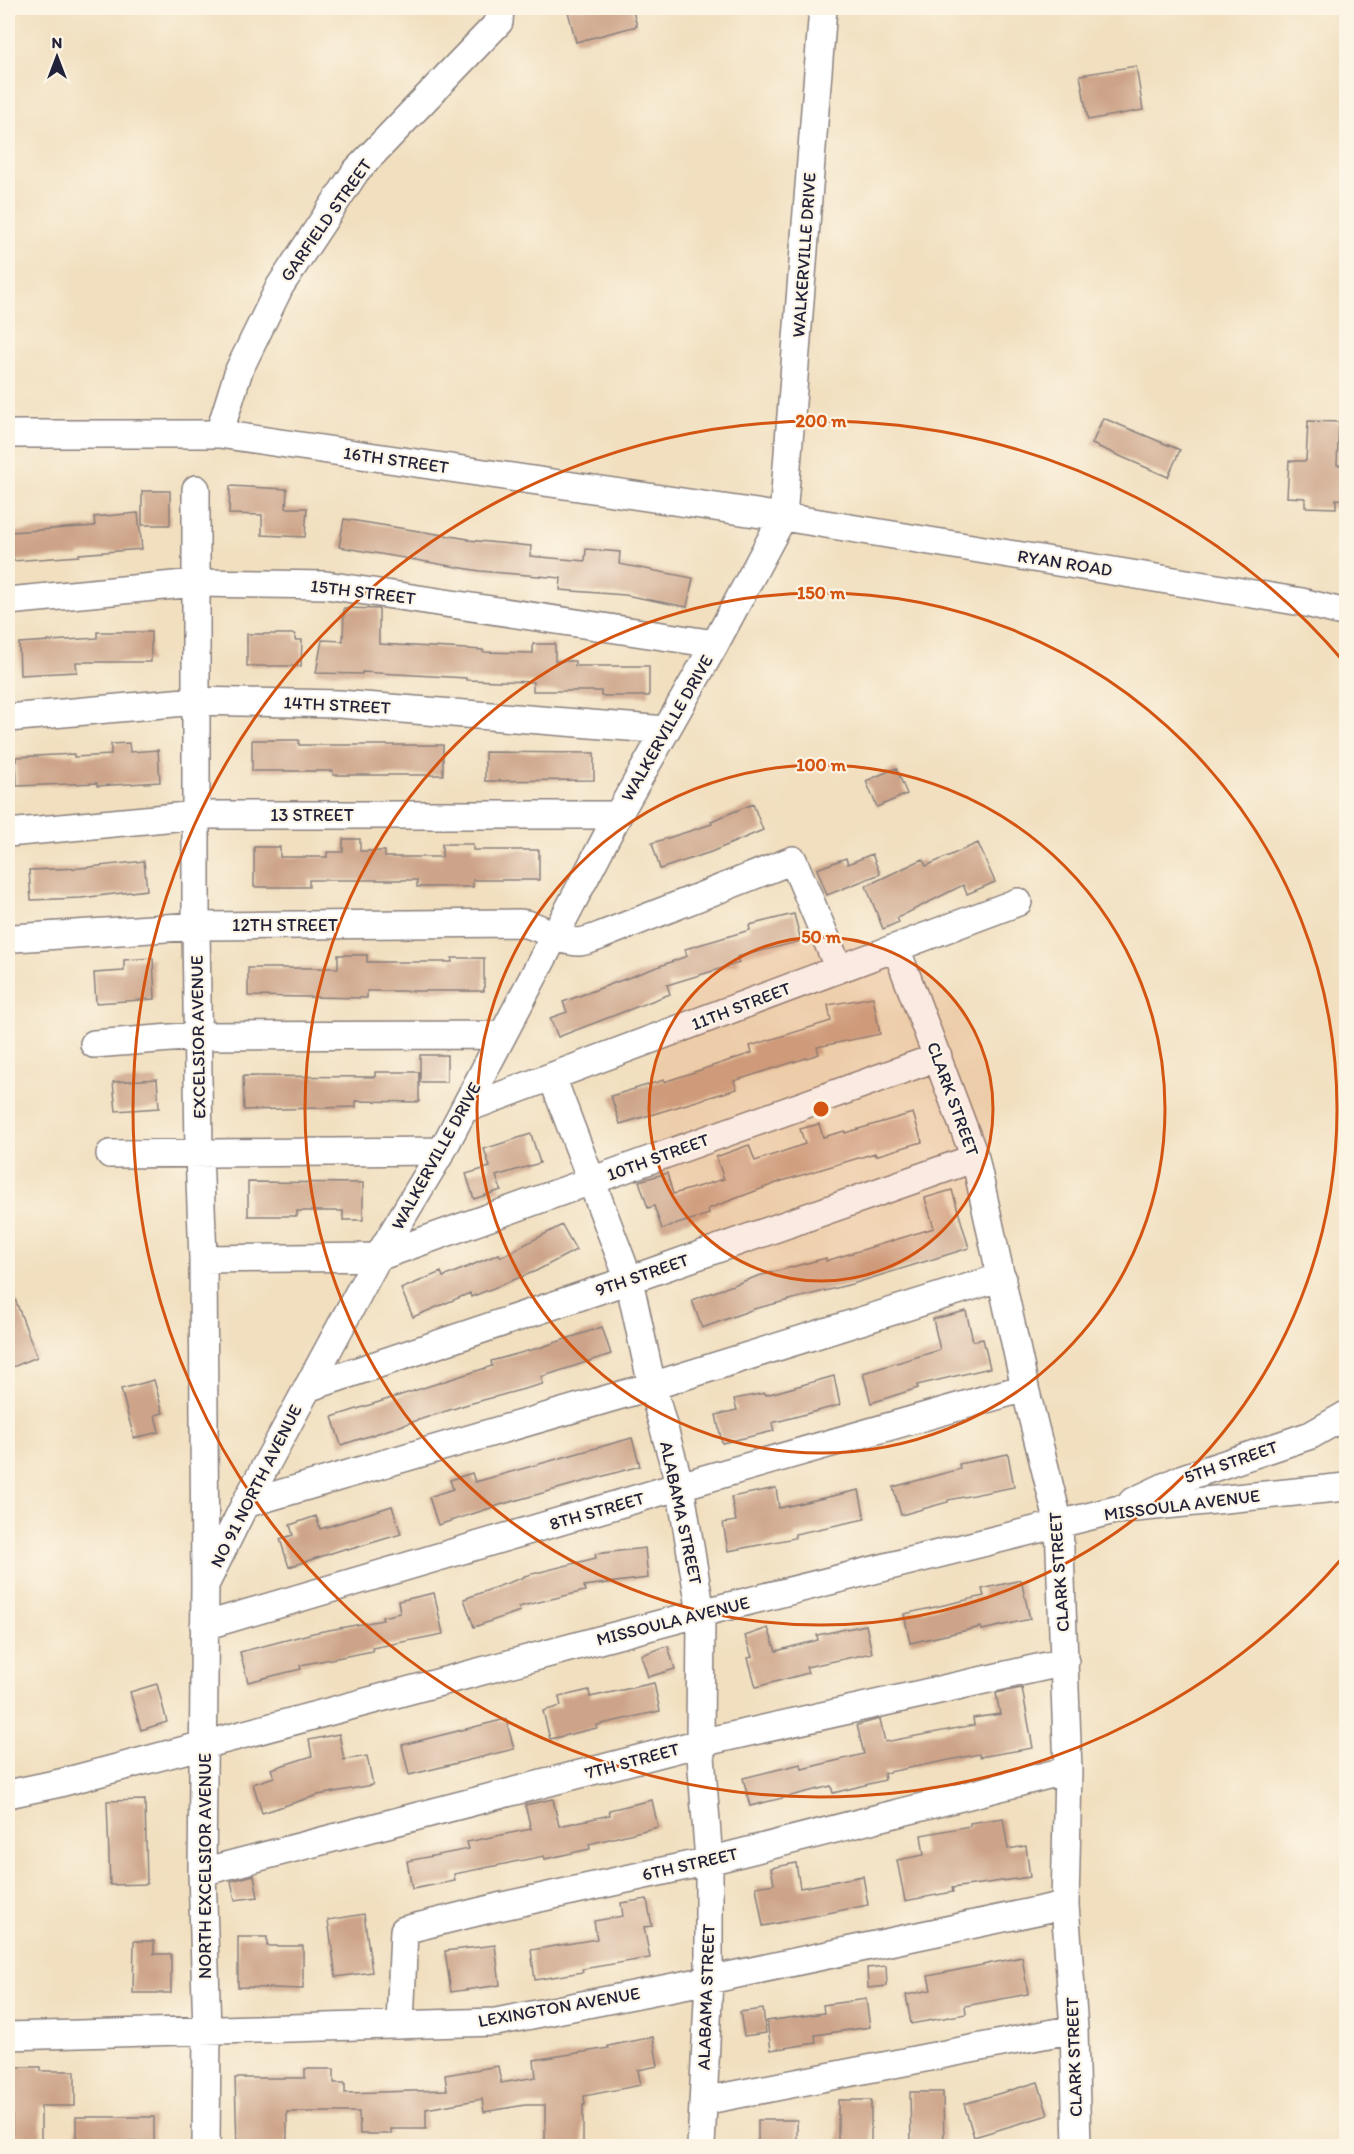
<svg xmlns="http://www.w3.org/2000/svg" width="1354" height="2154" viewBox="0 0 1354 2154" font-family="Itim,sans-serif">
<style>
.building{fill:#cda489}
.lines{fill:none;stroke-linecap:round;stroke-linejoin:round}
.minor-casing{stroke:#8a807d;stroke-width:30}
.minor{stroke:#fff;stroke-width:27}
.ring{fill:none;stroke:#d45411;stroke-width:3}
.labels{text-anchor:middle;dominant-baseline:central;stroke-width:4.5;stroke-linejoin:round;paint-order:stroke}
.street-label{font-size:18px;fill:#22223b;stroke:#fcf5e5}
.centre{fill:#d45411;stroke:#fcf5e5;stroke-width:3}
.ring-label{font-size:18px;text-anchor:middle;font-weight:bold;fill:#d45411;stroke:#fcf5e5;stroke-width:4.5;stroke-linejoin:round;paint-order:stroke}
</style>
<rect width="100%" height="100%" fill="#fcf5e5"/>
<filter id="ink" filterUnits="userSpaceOnUse"><feTurbulence type="fractalNoise" baseFrequency=".0167" numOctaves="2"/><feDisplacementMap in="SourceGraphic" scale="12" xChannelSelector="R" yChannelSelector="G"/><feConvolveMatrix kernelMatrix="1 2 1 2 8 2 1 2 1" color-interpolation-filters="sRGB"/></filter>
<filter id="wash" filterUnits="userSpaceOnUse"><feTurbulence type="fractalNoise" baseFrequency=".008" numOctaves="4" result="noise"/><feDisplacementMap in="SourceGraphic" scale="24" xChannelSelector="R" yChannelSelector="G"/><feGaussianBlur stdDeviation="1.35" result="paint"/><feColorMatrix in="noise" values="0 0 0 0 0 0 0 0 0 0 0 0 0 0 0 0 0 1.4 0 .05"/><feComposite in="paint" operator="in"/></filter>
<g filter="url(#wash)">
<rect width="100%" height="100%" fill="#f1dfbf"/>
<g id="blocks">
<path class="building" d="M567 8H632L637 26 576 42Z
M1136 66 1143 110 1088 120 1080 75Z
M1103 418 1180 450 1168 477 1092 444Z
M1308 421 1339 422 1337 465H1347V500L1336 499V508L1305 507V498L1287 497 1289 461H1306Z
M230 486 287 489 286 508H307L305 537 262 535V515L229 514Z
M142 491H170V525H142Z
M138 513 142 549 79 554V556L13 561 11 532 95 526 94 517Z
M344 519 468 539V540L531 546 530 556 585 561 586 549 620 552 619 564 693 578 687 607 625 595 560 590 561 578 480 571 339 547Z
M344 608 379 609V644L483 650V652L533 653V644H555V661H575V666H649V696H601V691H533V682L466 680V678L362 672V674L316 673 322 640 343 641Z
M97 632H151V662H76L77 672 20 675 19 643 97 638Z
M247 634H295V640H302L301 666H247Z
M252 740H299V745H443V775H333V771H252Z
M129 743 130 752 158 750 160 782 97 786V783L17 786 16 757 74 754V757L111 755V744Z
M485 752 594 753V780L485 781Z
M896 768 907 794 877 807 866 781Z
M753 804 763 830 711 852 660 869 652 843 712 824 711 821Z
M343 839H360V851H385V857H442V844H473V850H539V880H473V887H417V880H309V887H254V847H280V857H327V852H343Z
M978 843 995 882 967 894 963 885 897 918 899 922 883 929 866 886 923 859 926 866Z
M872 854 880 874 827 895 817 869 846 858 848 864Z
M144 861 147 890 81 898 31 900 29 870 81 868Z
M794 914 801 941 737 957 739 963 667 985 670 994 558 1037 550 1018 567 1012 563 1002 687 956 685 949 750 930 749 925Z
M338 955H367V962H452V958H484V991H367V998L248 996V968H338Z
M153 958 155 999 96 1003 94 973 124 971V960Z
M873 997 880 1034 817 1047 819 1054 734 1081 737 1089 620 1124 611 1096 664 1080V1082L752 1053 750 1046 831 1021 828 1005Z
M420 1055H447V1082H420Z
M375 1072H419V1102L356 1101V1107L244 1110 243 1076 375 1077Z
M157 1079 159 1108 116 1111 113 1082Z
M913 1113 922 1142 875 1156V1153L782 1181 708 1209 709 1214 662 1229 654 1206 648 1208 639 1181 667 1173 673 1194 724 1179 716 1157 749 1145 755 1161 805 1144 800 1129 819 1124 823 1137 845 1131V1133Z
M531 1134 540 1163 496 1176 501 1190 474 1199 466 1174 490 1167 484 1149Z
M248 1182 363 1183V1220H343V1211H297V1216H248Z
M952 1190 969 1248 852 1284 754 1309 702 1328 692 1300 758 1276 826 1258V1261L934 1228 925 1198Z
M562 1225 576 1250 536 1271 471 1297 470 1293 413 1317 401 1289 441 1272 443 1277 499 1254 501 1257Z
M8 1283H9L37 1357 8 1369Z
M966 1311 973 1341 983 1339 990 1368 917 1385 918 1388 871 1403 863 1373 940 1350 933 1319Z
M602 1327 611 1354 541 1377 543 1384 465 1405 341 1445 332 1417 492 1366 491 1361 542 1347Z
M834 1376 840 1405 772 1423 774 1431 722 1443 716 1415 737 1410 734 1399 765 1393 766 1395Z
M154 1380 163 1413 155 1415 159 1432 134 1438 121 1389Z
M632 1438 640 1466 503 1504 438 1525 429 1497 453 1489 450 1480 472 1473 475 1482Z
M1008 1454 1014 1487 948 1500V1502L901 1515 893 1487 960 1469 959 1464Z
M776 1488 779 1508 859 1490 865 1519 795 1534V1538L728 1551 723 1523 736 1521 731 1497Z
M392 1506 401 1534 348 1550 347 1548 289 1567 280 1539 293 1535 290 1525 316 1516 320 1529Z
M645 1548 648 1578 584 1586 585 1591 518 1607 520 1611 474 1627 464 1599 524 1577V1576L596 1558 595 1554Z
M1021 1580 1030 1619 982 1630 981 1627 910 1643 904 1614 984 1596 982 1589Z
M434 1593 443 1634 372 1648 373 1651 300 1665 301 1669 248 1682 240 1652 313 1633 383 1620 382 1617 400 1613 398 1601Z
M866 1625 872 1653 806 1667 808 1673 756 1687 748 1658 752 1657 745 1636 768 1628 776 1651 818 1640 817 1635Z
M668 1646 675 1669 648 1677 641 1655Z
M654 1683 660 1711 597 1725V1728L550 1739 543 1711 561 1706 559 1697 589 1690 590 1697Z
M157 1684 167 1722 141 1730 130 1692Z
M1022 1688 1033 1748 980 1757 979 1754 884 1773 885 1780 833 1793 831 1786 750 1806 743 1778 801 1764 802 1769 864 1754 857 1725 880 1719 885 1742 974 1725 973 1718 1000 1714 996 1693Z
M506 1719 514 1749 409 1775 402 1745Z
M339 1734 344 1760 367 1756 373 1785 318 1795 262 1813 253 1784 274 1777 271 1769 312 1756 309 1740Z
M553 1799 559 1826 610 1815 609 1810 652 1800 658 1827 589 1844 590 1849 545 1859 544 1856 454 1874 455 1881 412 1889 407 1861 469 1849 467 1842 531 1829 525 1805Z
M145 1800 147 1884 110 1885 107 1801Z
M1003 1818 1008 1849 1026 1846 1030 1877 952 1888 953 1892 905 1901 897 1860 924 1855 921 1835 970 1826V1823Z
M796 1863 800 1888 863 1876 868 1905 763 1926 756 1887 774 1884 771 1868Z
M254 1875 258 1897 235 1900 231 1881Z
M647 1899 652 1926 644 1927 650 1958 582 1969 583 1972 535 1980 531 1950 597 1939 594 1921 623 1916 621 1903Z
M364 1914 372 1972 336 1977 328 1920Z
M238 1937H267V1946H303V1989L238 1987Z
M134 1941H154V1954H171V1993H133Z
M495 1945 500 1985 451 1992 445 1951Z
M1022 1957 1028 1994 965 2006 966 2014 911 2024 906 1995 931 1990 928 1976Z
M886 1966 887 1986 868 1988 867 1968Z
M866 1999 870 2027 815 2035 816 2043 771 2050 767 2021 824 2013 823 2005Z
M763 2009 766 2033 744 2036 740 2012Z
M653 2037 658 2066 638 2070 641 2085 584 2096 585 2105H583V2146H545V2105H525L484 2112 482 2099 426 2109V2129H391V2134H360L359 2112H287V2146H237L235 2078H305V2069H334V2083H345V2093L447 2090 445 2075 498 2066 501 2083 536 2077 534 2060 609 2048 608 2046Z
M12 2067H41V2071H75V2106H41V2141H12Z
M1038 2082 1048 2115 974 2137 964 2104Z
M910 2092H943L944 2144H911Z
M838 2100H871V2146H838Z
M76 2117H154V2142H103V2146H76Z
M758 2120H797V2146H758Z"/>
</g>
</g>
<g filter="url(#ink)">
<use href="#blocks" fill-opacity="0" stroke="#8a807d" stroke-width="1.5"/>
<g class="lines">
<defs>
<path id="minor" d="M8 434H219L783 517 1302 602 1346 613
M219 434 239 370 280 286 356 171 499 22 500 8
M196 489V926L199 1153 203 1259 205 1585 202 1872 207 2030 206 2146
M8 601 195 583 326 585 715 644
M8 718 196 701 339 704 666 730
M8 833 197 815H618
M14 938 196 926 519 923C540 924 558 942 579 942 587 941 595 938 602 935L793 860 839 969
M896 948 975 1158 1025 1388 1059 1524 1068 1770 1065 1905 1074 2029 1077 2146
M94 1044 197 1036 501 1035
M552 1077 629 1280 652 1386 680 1486 701 1613 700 1743 709 1861V1980L701 2146
M465 1109 1018 902
M110 1154 442 1151
M203 1259 378 1257 938 1057
M307 1388 629 1280 975 1158
M1132 1502 1183 1478 1311 1435 1346 1415
M245 1504 652 1386 1002 1277
M205 1585 245 1504 378 1257 442 1151 618 815 715 644 783 517 823 8
M204 1626 680 1486 1025 1388
M8 1794 60 1783 701 1613 1115 1510 1346 1487
M202 1872 700 1743 1065 1662
M400 2025 404 1930 498 1907 709 1861 1068 1770
M8 2036 496 2022 709 1980 1065 1905
M703 2101 1074 2029"/>
</defs>
<use href="#minor" class="minor-casing"/>
<use href="#minor" class="minor"/>
</g>
</g>
<circle cx="821" cy="1109" r="172" fill="#d45411" fill-opacity=".12"/>
<g class="ring">
<circle cx="821" cy="1109" r="172"/>
<circle cx="821" cy="1109" r="344"/>
<circle cx="821" cy="1109" r="516"/>
<path d="M1344 1556A688 688 0 1 1 1344 662"/>
</g>
<g class="labels">
<g class="street-label">
<text transform="translate(326 220) rotate(-55)">GARFIELD STREET</text>
<text transform="translate(804 255) rotate(-86)">WALKERVILLE DRIVE</text>
<text transform="translate(396 460) rotate(8)">16TH STREET</text>
<text transform="translate(1065 563) rotate(9)">RYAN ROAD</text>
<text transform="translate(363 592) rotate(7)">15TH STREET</text>
<text transform="translate(337 705) rotate(3)">14TH STREET</text>
<text transform="translate(667 728) rotate(-60)">WALKERVILLE DRIVE</text>
<text x="312" y="815">13 STREET</text>
<text x="285" y="925">12TH STREET</text>
<text transform="translate(741 1006) rotate(-21)">11TH STREET</text>
<text transform="translate(198 1037) rotate(-91)">EXCELSIOR AVENUE</text>
<text transform="translate(953 1099) rotate(70)">CLARK STREET</text>
<text transform="translate(436 1156) rotate(-61)">WALKERVILLE DRIVE</text>
<text transform="translate(658 1157) rotate(-20)">10TH STREET</text>
<text transform="translate(642 1275) rotate(-19)">9TH STREET</text>
<text transform="translate(1231 1462) rotate(-19)">5TH STREET</text>
<text transform="translate(256 1486) rotate(-63)">NO 91 NORTH AVENUE</text>
<text transform="translate(1182 1505) rotate(-7)">MISSOULA AVENUE</text>
<text transform="translate(597 1511) rotate(-16)">8TH STREET</text>
<text transform="translate(681 1513) rotate(78)">ALABAMA STREET</text>
<text transform="translate(1059 1572) rotate(-94)">CLARK STREET</text>
<text transform="translate(673 1621) rotate(-14)">MISSOULA AVENUE</text>
<text transform="translate(632 1761) rotate(-15)">7TH STREET</text>
<text transform="translate(690 1864) rotate(-13)">6TH STREET</text>
<text transform="translate(205 1866) rotate(-90)">NORTH EXCELSIOR AVENUE</text>
<text transform="translate(706 1997) rotate(-88)">ALABAMA STREET</text>
<text transform="translate(559 2007) rotate(-10)">LEXINGTON AVENUE</text>
<text transform="translate(1074 2057) rotate(-92)">CLARK STREET</text>
</g>
</g>
<circle cx="821" cy="1109" r="9" class="centre"/>
<g class="ring-label">
<text x="821" y="427">200 m</text>
<text x="821" y="599">150 m</text>
<text x="821" y="771">100 m</text>
<text x="821" y="943">50 m</text>
</g>
<rect width="1354" height="2154" fill="none" stroke="#fcf5e5" stroke-width="30"/>
<g transform="translate(57 57)" stroke="#fcf5e5" stroke-width="4.5" paint-order="stroke">
<path d="M0-4.5L10 22L0 15L-10 22Z" fill="#22223b"/>
<text y="-9" font-size="16" font-weight="bold" text-anchor="middle" fill="#22223b">N</text>
</g>
</svg>
